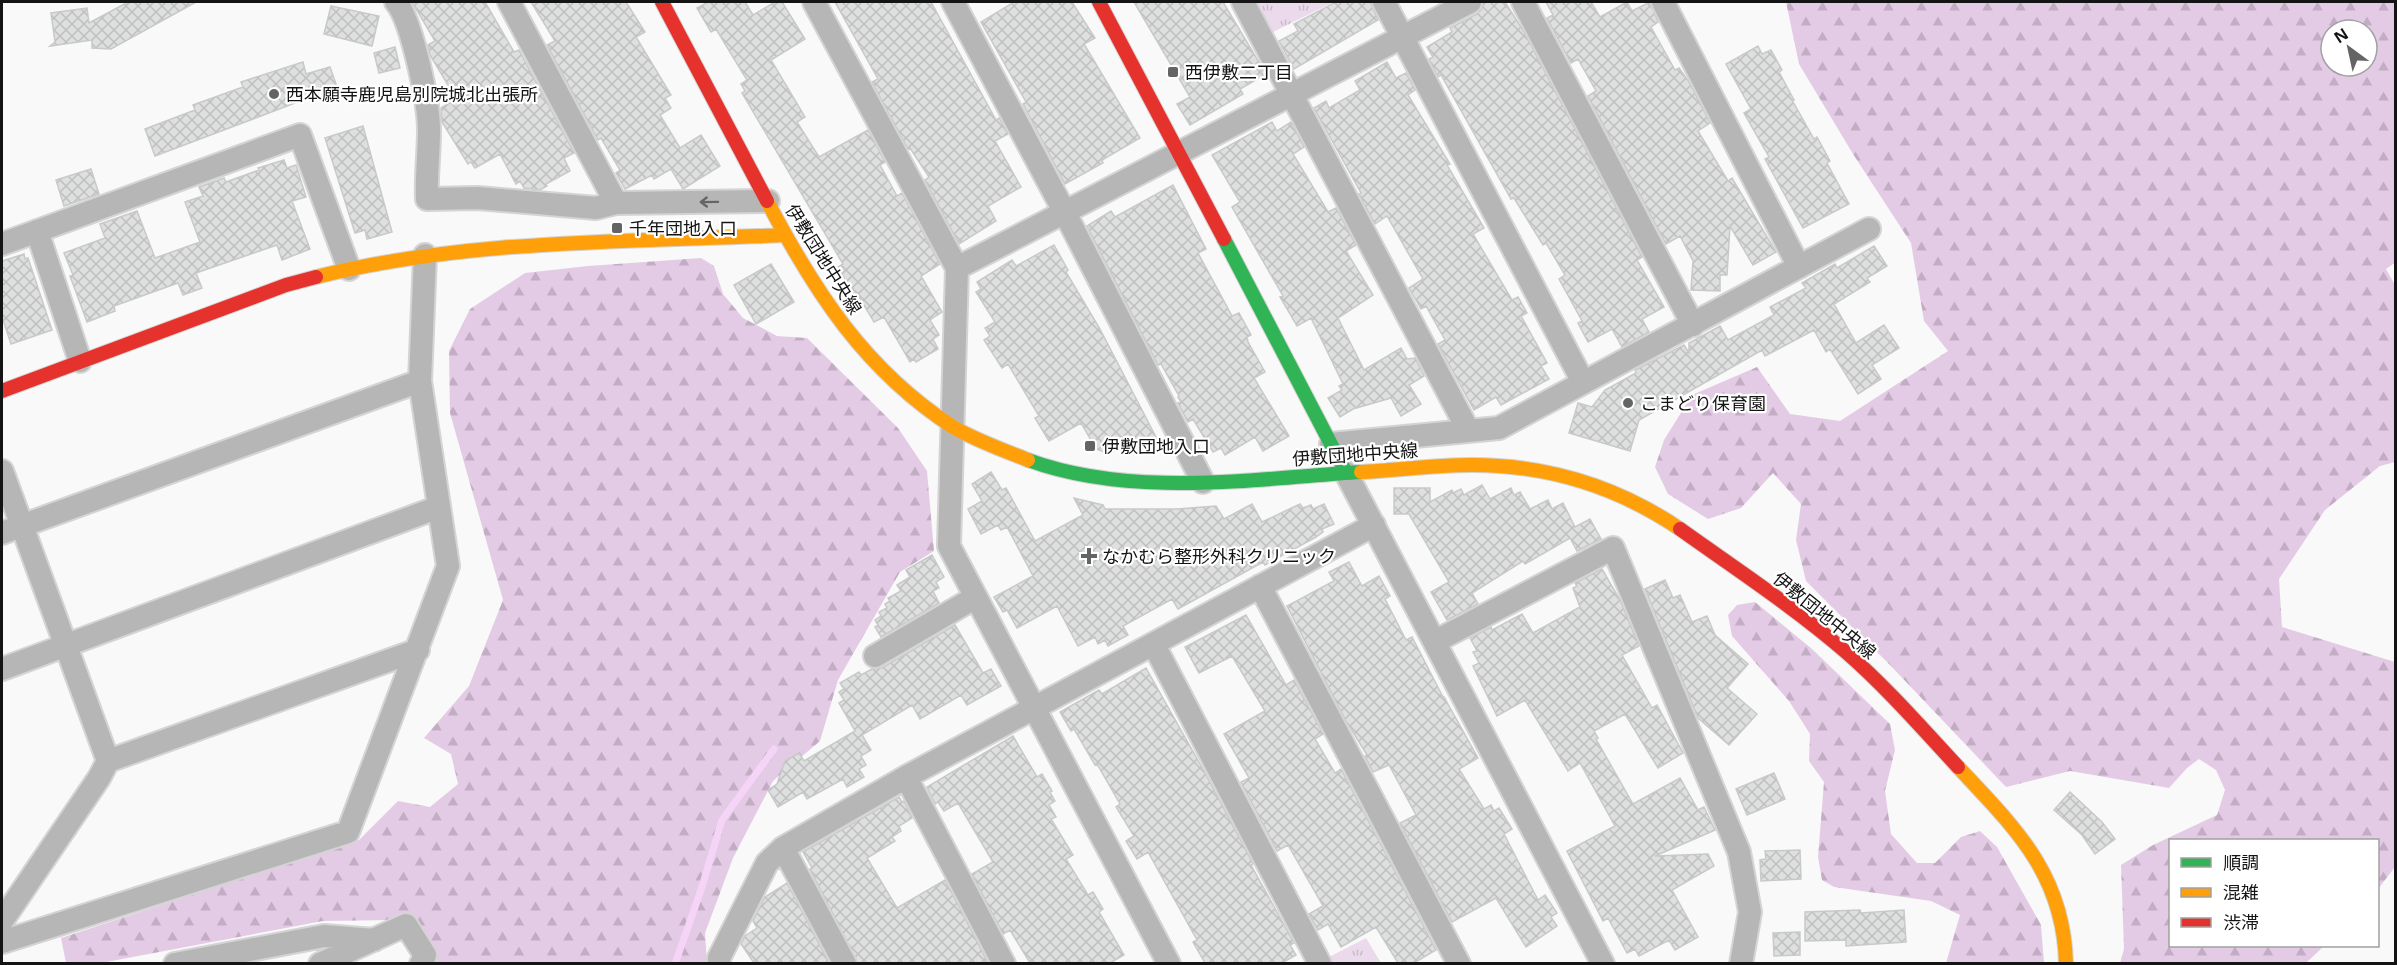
<svg xmlns="http://www.w3.org/2000/svg" width="2397" height="965" viewBox="0 0 2397 965" font-family="'Noto Sans','Noto Sans JP',sans-serif">
<style>
.grass{fill:url(#grass-tufts)}
.forest{fill:url(#forest-firs);fill-rule:evenodd}
.lines{fill:none;stroke-linecap:round;stroke-linejoin:round}
.stream{stroke:#f6d4f7;stroke-width:7}
.building{fill:url(#building-cross-hatch);stroke:#c8c9c9;stroke-width:1.5}
.street-casing{stroke:#d5d4d5;stroke-width:26}
.fast-casing{stroke:#d5d4d5;stroke-width:16}
.slow-casing{stroke:#d5d4d5;stroke-width:16}
.jam-casing{stroke:#d5d4d5;stroke-width:16}
.street{stroke:#b7b6b7;stroke-width:22}
.fast{stroke:#30b455;stroke-width:14}
.slow{stroke:#ff9f0a;stroke-width:14}
.jam{stroke:#e5322d;stroke-width:14}
.oneway{stroke:#666566}
.poi-dot{fill:#656465;stroke:#fff;stroke-width:2}
.labels{text-anchor:middle;dominant-baseline:central;stroke-width:4.5;stroke-linejoin:round;paint-order:stroke}
.poi-label{font-size:18px;fill:#151415;stroke:#fff;text-anchor:start}
.street-label{font-size:18px;fill:#151415;stroke:#fff}
</style>
<defs>
<pattern id="grass-tufts" width="24" height="20" patternUnits="userSpaceOnUse" patternTransform="scale(1.5)"><rect width="24" height="20" fill="#ebdaeb"/><path d="M3 7l-1-3M5 7V3M7 7l1-3M15 17l-1-3M17 17v-4M19 17l1-3" fill="none" stroke="#c9bac9"/></pattern>
<pattern id="forest-firs" width="22" height="20" patternUnits="userSpaceOnUse" patternTransform="scale(1.5)"><rect width="22" height="20" fill="#e4cbe5"/><path d="M5 1l3.5 6h-7zM16 11l3.5 6h-7z" fill="#c3adc4"/></pattern>
<pattern id="building-cross-hatch" width="8" height="8" patternUnits="userSpaceOnUse" patternTransform="scale(1.5)"><rect width="8" height="8" fill="#dee0df"/><path d="M0 0l8 8M0 8l8-8" fill="none" stroke="#bebfbe"/></pattern>
</defs>
<rect width="100%" height="100%" fill="#f9f9f9"/>
<path class="grass" d="M1255 2H1334L1271 33Z
M1366 938 1381 963H1330L1327 958Z"/>
<path class="forest" d="M1786 2H2395L2396 262 2386 269 2395 285V462L2380 466 2325 510 2279 579 2282 627 2395 662V867L2378 889V840H2170V946H2324L2306 963H2120L2124 949 2121 865 2153 845 2217 815 2225 790 2216 770 2199 759 2187 768 2169 788 2070 771 2006 787 1889 664 1806 581 1796 540 1801 504 1773 473 1741 508 1708 519 1668 494 1655 467 1664 440 1692 395 1757 367 1790 414 1840 421 1948 351 1924 321 1911 243 1853 154 1799 64ZM2331 30H2367V66H2331Z
M701 258 714 266 723 294 743 318 777 336 807 338 898 428 927 471 934 551 900 572 838 680 820 741 773 781 733 858 705 933 707 963H430L396 920 323 921 101 963H66L61 938 359 840 398 801 430 807 458 784 451 754 424 738 469 686 503 600 450 413 449 351 470 309 525 273 588 266Z
M1755 602 1812 649 1890 724 1895 750 1885 791 1891 834 1917 863H1935L1961 837 1980 831 1997 847 2041 925 2044 963H1946L1960 915 1931 901 1834 887 1822 880 1818 857 1824 782 1809 761 1810 734 1789 701 1732 636 1728 615 1737 605Z"/>
<g class="lines">
<path class="stream" d="M675 964 701 890 722 820 774 749"/>
</g>
<path class="building" d="M128 2H196L111 49 92 48V40L50 46 55 42 51 13 87 8 89 23Z
M412 2H485L514 52 519 50 521 54 574 153 564 158 570 171 546 184 547 186 540 190 524 188 520 181 516 184 500 154 475 168 471 162 468 164 442 122 441 108 451 101 446 93 451 90 430 55 428 45 435 41Z
M531 2H626L645 32 636 37 671 95 665 98 671 108 660 115 680 148 701 135 720 166 683 189 671 169 654 179 652 175 625 189 616 173 620 170 601 138 598 140 547 45 555 41Z
M708 2H745L753 15 775 2H782L805 39 771 60 805 117 797 122 819 157 868 130 885 162 880 165 897 196 902 193 940 264 921 276 942 312 930 320 939 335 933 339 938 349 916 362 914 359 910 362 884 317 874 322 858 295 855 297 838 267 843 264 742 93 745 91 741 84 747 80 716 29 711 32 697 8Z
M835 2H931L996 120 999 118 1008 134 995 141 1021 187 988 206 996 221 959 244 925 180 929 177 910 148 908 149 872 82 878 79Z
M1014 2H1072L1095 38 1084 44 1140 138 1102 160 1103 163 1065 184 1023 104 1026 102 981 22Z
M1134 2H1223L1266 74 1240 89 1243 94 1190 125 1177 104 1190 97Z
M1336 2H1370L1378 20 1294 69 1279 41 1298 31 1294 24Z
M1483 2H1505L1524 32 1642 257 1637 260 1664 307 1642 319 1649 332 1622 347 1612 329 1588 342 1578 323 1582 321 1559 279 1565 275 1546 243 1543 245 1514 198 1511 199 1441 75 1438 77 1429 59 1433 57 1427 47 1452 32 1450 28 1477 14 1482 9Z
M1546 2H1591L1600 17 1627 2 1632 11 1650 2 1658 22 1651 27 1675 70 1679 68 1689 82 1710 123 1698 131 1728 181 1732 178 1776 252 1753 265 1730 226 1727 275H1720V291L1691 290 1693 261 1680 236 1666 244 1588 96 1596 91 1578 59 1571 63 1547 18 1553 15Z
M331 6 379 16 372 46 324 34Z
M1758 46 1762 54 1771 50 1782 70 1779 72 1794 100H1792L1814 139 1817 137 1830 161 1827 163 1849 204 1803 228 1765 159 1769 157 1744 113 1751 109 1726 64Z
M395 47 400 68 379 73 374 53Z
M303 62 306 74 330 67 337 87 296 99 298 102 155 156 145 129 195 110 193 105 243 87 241 82Z
M1387 62 1396 78 1406 73 1415 90 1408 95 1450 164 1447 165 1484 228 1473 234 1512 300 1518 297 1527 313 1521 316 1547 363 1541 366 1549 379 1501 405 1496 397 1474 410 1438 344 1445 340 1426 306 1421 309 1409 288 1423 279 1387 216 1375 224 1359 194 1361 193 1314 108 1326 101 1329 108 1360 90 1355 81Z
M1272 122 1277 131 1291 122 1304 147 1293 154 1328 212 1336 208 1356 245 1346 251 1373 295 1338 318 1364 370 1401 348 1407 359 1415 358 1424 376 1409 385 1421 404 1401 416 1391 398 1353 409 1340 417 1328 398 1342 390 1339 386 1343 384 1311 318 1297 326 1280 297 1283 296 1232 207 1240 202 1212 155Z
M363 126 392 232 367 239 365 230 355 233 325 138Z
M284 160 287 168 296 165 306 197 292 201 310 249 282 260 277 245 196 273 202 288 183 295 178 283 114 306 115 311 87 322 70 276 73 275 64 253 105 238 100 224 137 211 155 258 200 242 185 202 203 196 199 187 224 178 226 182 259 170 258 168Z
M91 169 99 194 64 206 56 180Z
M1173 185 1206 249 1198 253 1232 316 1239 313 1251 335 1247 337 1248 342 1265 372 1254 378 1289 436 1263 451 1255 437 1225 455 1221 448 1213 452 1193 419 1188 422 1178 403 1181 402 1178 397 1179 396 1161 364 1158 365 1087 226 1111 211 1115 217Z
M1054 245 1068 270 1066 272 1100 329 1158 441 1136 453 1130 442 1109 454 1096 449 1081 423 1049 441 1035 418 1039 416 1008 364 1002 368 984 340 990 336 985 328 995 322 976 292 981 289 977 282 1012 260 1016 266Z
M1874 246 1887 266 1867 278 1870 282 1834 304 1856 343 1884 325 1899 348 1872 365 1881 379 1858 394 1830 349 1826 352 1814 330 1765 356 1762 350 1639 420 1630 451 1569 433 1578 403 1592 407 1605 390 1636 373 1635 370 1684 345 1689 353V343L1720 326 1728 340 1774 315 1770 307 1806 288 1802 283 1835 264 1837 268Z
M24 254 25 259 28 258 52 330 11 344 2 317V261Z
M771 264 794 302 756 324 734 285Z
M991 472 1002 490 1006 488 1035 541 1083 515 1074 498 1103 505 1105 509H1177L1216 506 1224 519 1252 504 1262 522 1300 504 1303 508 1311 505 1313 509 1324 504 1334 524 1322 529 1323 532 1316 537 1265 565 1263 562 1178 609 1172 599 1123 626 1128 635 1108 646 1105 640 1098 644 1095 637 1078 646 1057 606 1017 628 1007 610 1003 612 994 597 1033 576 1007 527 1001 530 998 525 981 534 968 509 982 501 972 484Z
M1482 485 1490 499 1511 488 1514 495 1520 492 1530 509 1548 500 1552 509 1563 503 1575 527 1590 519 1601 539 1577 551 1570 538 1525 564 1523 561 1472 593 1478 604 1447 620 1431 592 1449 582 1409 514H1394V488H1430V502L1452 490 1453 493 1461 489 1464 495Z
M932 555 944 577 936 582 939 588 933 591 939 603 881 637 875 627 878 625 875 620 881 616 879 612 887 608 885 604 890 601 888 598 901 591 897 585 910 577 906 570Z
M1349 562 1362 586 1379 576 1390 596 1385 599 1406 640 1412 637 1443 697H1444L1478 758 1459 769 1484 809 1491 805 1494 811 1499 808 1512 829 1504 834 1538 900 1545 895 1557 913 1551 917 1557 926 1526 947 1496 898 1452 922 1400 823 1416 815 1389 765 1373 772 1365 756 1367 755 1346 721 1287 606 1334 581 1329 572Z
M1602 569 1620 600 1639 646 1622 655 1652 708 1657 705 1683 753 1658 768 1625 714 1594 731 1598 738 1596 739 1633 804 1680 778 1698 810 1704 807 1715 830 1655 856 1708 854 1714 866 1672 890 1698 937 1675 950 1669 940 1639 956 1635 949 1627 953 1608 918 1603 921 1567 851 1615 826 1580 763 1568 771 1525 700 1497 716 1473 666 1479 663 1473 652 1477 651 1470 638 1491 627 1492 630 1522 614 1533 633 1580 607 1573 588 1577 586 1575 583Z
M1665 580 1673 598 1680 595 1692 622 1707 616 1715 635 1748 664 1727 688 1757 714 1729 745 1698 718 1645 589Z
M1246 615 1286 685 1294 680 1323 734 1315 739 1335 773 1341 769 1436 950 1414 963H1398L1376 927 1341 947 1328 924 1318 930 1309 914 1323 906 1288 845 1277 851 1241 782 1249 778 1224 734 1265 711 1232 656 1199 673 1185 647Z
M955 625 983 673 991 669 1001 686 967 705 961 695 920 719 912 705 862 735 871 750 861 756 866 765 859 769 864 777 847 787 843 779 807 799 803 792 778 807 768 790 777 784 785 761 799 753 804 761 855 731 839 703 844 700 839 692 844 689 840 683 859 672 861 675 872 669 882 668Z
M1146 668 1204 771 1253 864 1251 865 1294 943 1290 945 1296 955 1282 963H1205L1193 942 1197 940 1148 852 1137 859 1126 841 1134 836 1116 807 1120 804 1097 764 1095 765 1074 729 1071 731 1060 712 1099 690 1102 694Z
M1013 736 1037 777 1042 774 1052 791 1050 792 1055 801 1049 805 1056 817 1051 819 1073 855 1066 859 1088 895 1093 892 1103 909 1099 912 1124 955 1110 963H1030L1010 930 1003 934 972 874 993 862 958 803 944 811 938 802 935 804 927 787Z
M1774 773 1785 799 1747 815 1736 789Z
M2070 792 2102 822 2115 839 2095 854 2082 835 2054 810Z
M899 797 902 802 904 801 912 818 899 826 901 831 892 837 895 841 867 858 897 908 945 880 988 963H858L810 869 812 868 803 852Z
M1800 850 1801 879 1761 881 1760 860 1766 859 1765 851Z
M787 883 829 963H754L741 944 745 936 757 928 753 921 765 897Z
M1860 910 1861 913 1904 910 1906 942 1846 946V940L1805 941V912Z
M1800 932V955L1774 956 1773 933Z"/>
<g class="lines">
<defs>
<path id="street" d="M396 2C412 21 429 104 429 130 429 153 426 176 427 199L478 198 596 208 616 203 768 201
M509 2 616 203
M814 2 957 268
M953 2 1065 213 1203 482
M1243 2 1468 430
M1384 2 1583 382
M1523 2 1693 325
M1663 2 1799 267
M37 231 80 361
M2 244 300 135 349 269
M1331 444 1499 428 1869 229
M2 471 108 761 99 778 2 921
M1346 473 1603 964
M2 533 420 381
M1260 586 1459 964
M1436 641 1613 548 1739 852 1750 912 1741 964
M1154 645 1320 964
M875 656 976 597
M2 669 439 507
M108 761 418 650
M906 777 1004 964
M783 848 845 964
M2 942 348 832 448 566 420 381 425 255
M175 964 324 936 374 940
M320 964 406 925 425 955 421 964
M719 964V958L767 863 783 848 906 777 1374 525
M1169 964 949 546 957 268 1470 2"/>
<path id="fast" d="M1224 239 1346 473
M1028 460C1131 498 1254 479 1361 472"/>
<path id="slow" d="M767 201C815 292 865 370 953 427 977 441 1003 450 1028 460
M316 277C467 239 630 242 785 235
M1361 472C1398 470 1435 465 1472 465 1547 465 1618 487 1680 529
M1958 767C2015 828 2064 874 2066 964"/>
<path id="jam" d="M662 2 767 201
M1099 2 1224 239
M2 391 286 285 316 277
M1680 529C1736 569 1794 607 1846 652 1886 687 1921 727 1958 767"/>
</defs>
<use href="#street" class="street-casing"/>
<use href="#fast" class="fast-casing"/>
<use href="#slow" class="slow-casing"/>
<use href="#jam" class="jam-casing"/>
<use href="#street" class="street"/>
<use href="#fast" class="fast"/>
<use href="#slow" class="slow"/>
<use href="#jam" class="jam"/>
</g>
<defs><path id="oneway-shaft" d="M-6 0H5M1.5-3L5.5 0L1.5 3" fill="none" stroke-width="1.6" stroke-linecap="round" stroke-linejoin="round" transform="scale(1.5)"/></defs>
<use class="oneway" href="#oneway-shaft" transform="translate(709 202) rotate(179)"/>
<g class="poi-dot">
<rect x="1167" y="66" width="12" height="12" rx="3"/>
<circle cx="274" cy="94" r="6"/>
<rect x="611" y="222" width="12" height="12" rx="3"/>
<circle cx="1628" cy="403" r="6"/>
<rect x="1084" y="440" width="12" height="12" rx="3"/>
<path d="M1086 547h6v6h6v6h-6v6h-6v-6h-6v-6h6z"/>
</g>
<g class="labels">
<g class="poi-label">
<text x="1185" y="72">西伊敷二丁目</text>
<text x="286" y="94">西本願寺鹿児島別院城北出張所</text>
<text x="629" y="228">千年団地入口</text>
<text x="1640" y="403">こまどり保育園</text>
<text x="1102" y="446">伊敷団地入口</text>
<text x="1102" y="556">なかむら整形外科クリニック</text>
</g>
<g class="street-label">
<text transform="translate(824 259) rotate(58)">伊敷団地中央線</text>
<text transform="translate(1355 454) rotate(-4)">伊敷団地中央線</text>
<text transform="translate(1825 615) rotate(39)">伊敷団地中央線</text>
</g>
</g>
<rect width="2397" height="965" fill="none" stroke="#151415" stroke-width="6"/>
<rect x="2169" y="839" width="210" height="108" fill="#ffffff" stroke="#a1a1a1" stroke-width="1.5"/>
<rect x="2181" y="858" width="30" height="9" fill="#30b455" stroke="#a1a1a1" stroke-width="1.5"/>
<text x="2223" y="869" font-size="18" fill="#151415">順調</text>
<rect x="2181" y="888" width="30" height="9" fill="#ff9f0a" stroke="#a1a1a1" stroke-width="1.5"/>
<text x="2223" y="899" font-size="18" fill="#151415">混雑</text>
<rect x="2181" y="918" width="30" height="9" fill="#e5322d" stroke="#a1a1a1" stroke-width="1.5"/>
<text x="2223" y="929" font-size="18" fill="#151415">渋滞</text>
<g transform="translate(2349 48) rotate(327)"><circle r="28" fill="#ffffff" stroke="#a1a1a1" stroke-width="1.5"/>
<path d="M0-4.5L10 22L0 15L-10 22Z" fill="#656465"/>
<text y="-9" font-size="16" font-weight="bold" text-anchor="middle" fill="#151415">N</text>
</g>
</svg>
